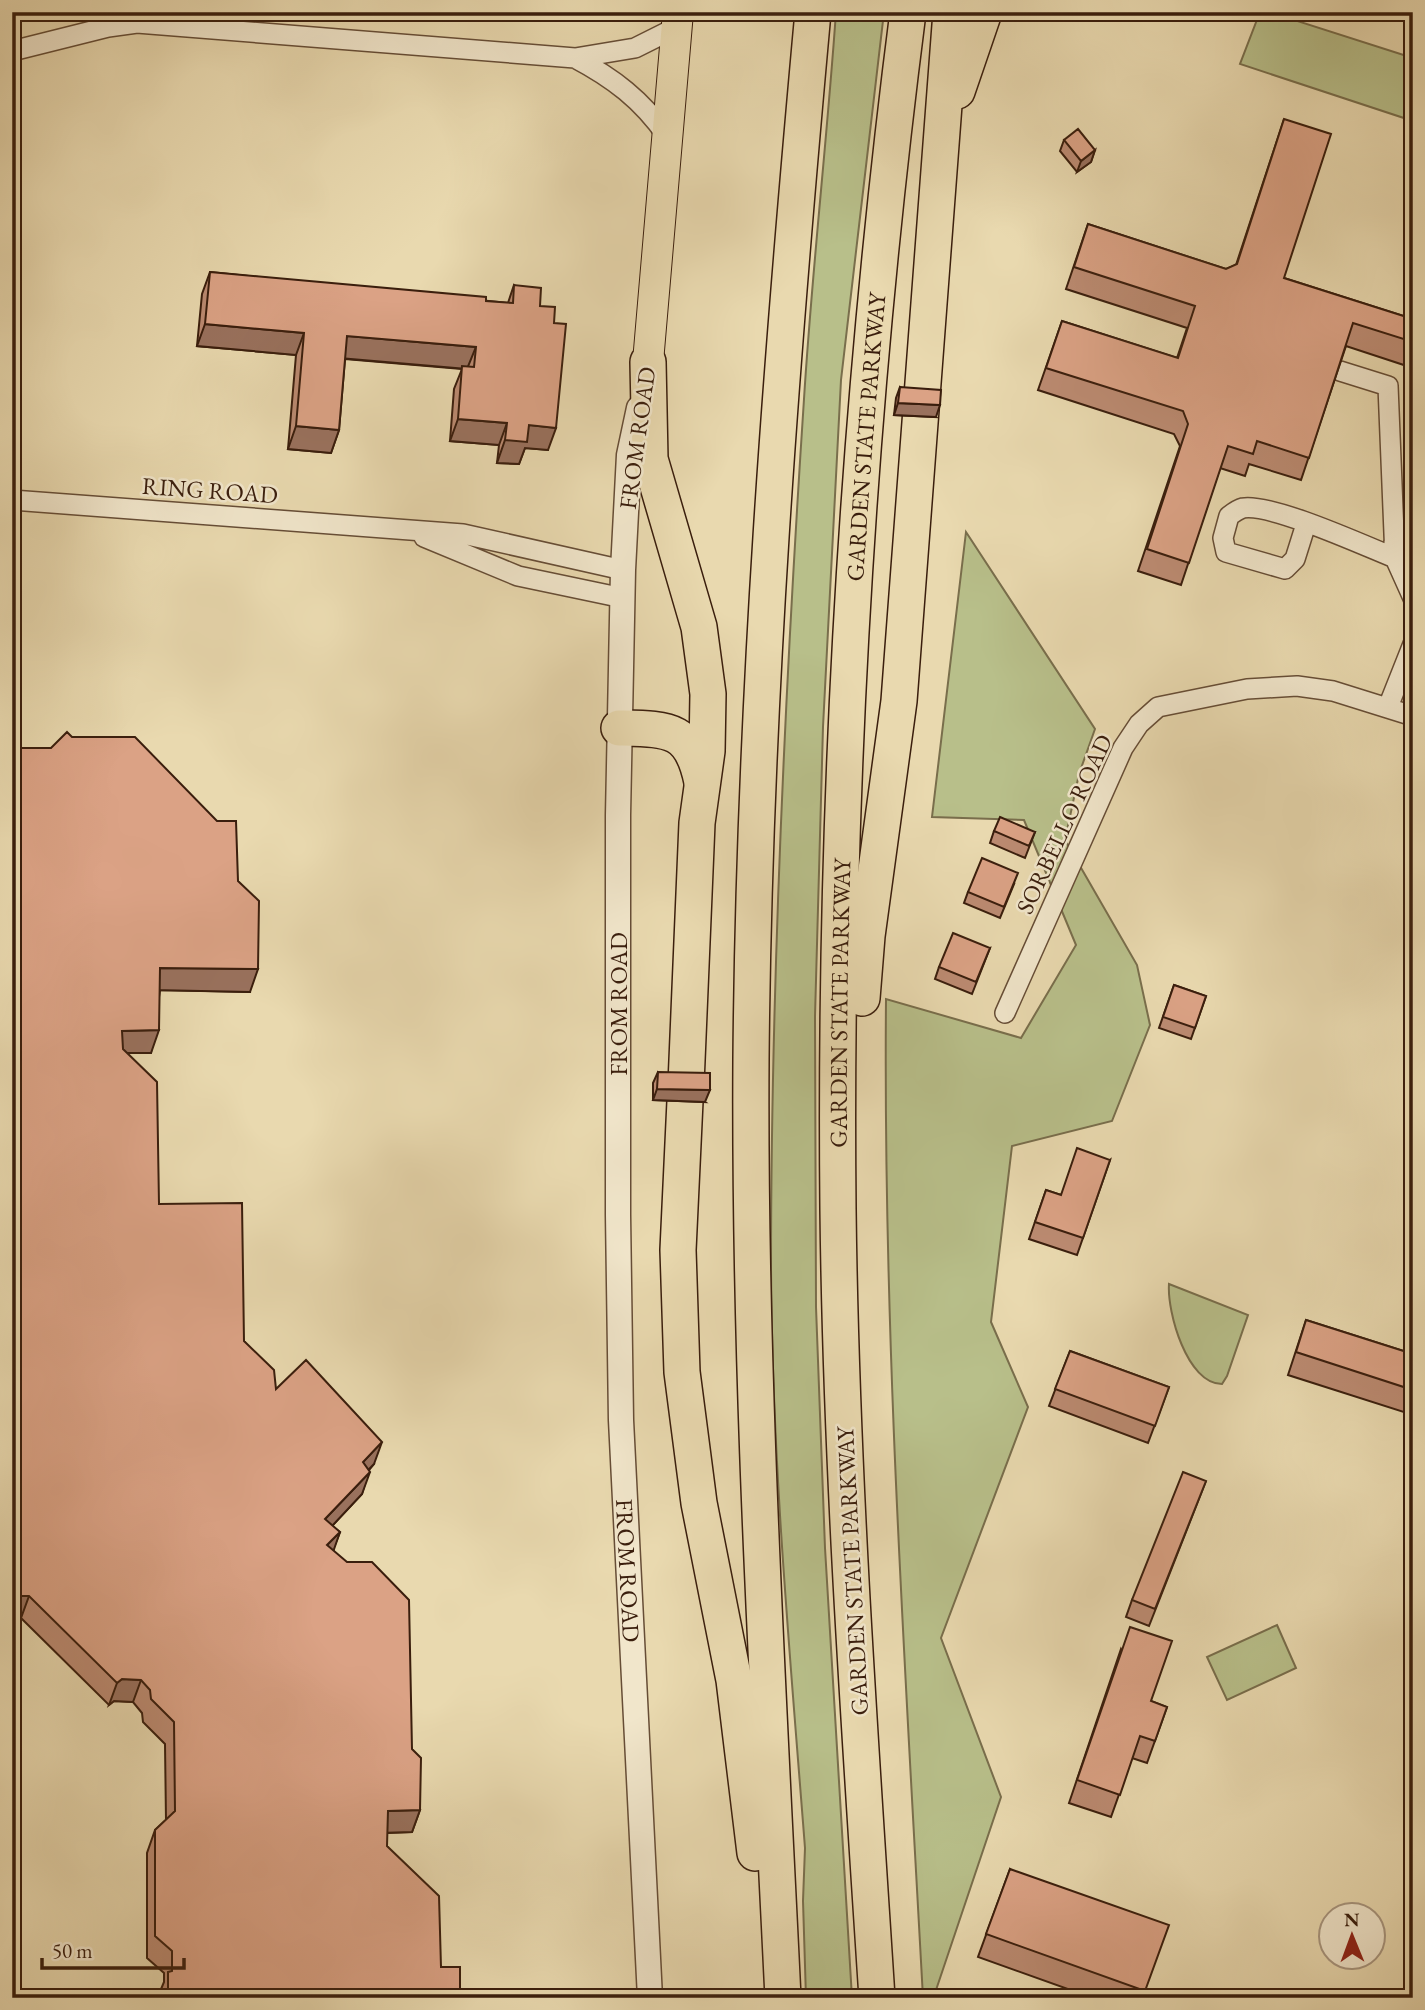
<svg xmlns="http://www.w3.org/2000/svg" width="1425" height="2010" viewBox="0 0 1425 2010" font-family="'EB Garamond',serif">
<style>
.green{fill:#b8bf8a;stroke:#796e4c;stroke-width:2}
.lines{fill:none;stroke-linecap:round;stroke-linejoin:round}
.minor-casing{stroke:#664d36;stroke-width:22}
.tertiary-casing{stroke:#664d36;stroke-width:27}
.primary-casing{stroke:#3a1e0d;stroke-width:32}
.motorway-casing{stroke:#3a1e0d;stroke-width:38}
.minor{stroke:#f1e6cb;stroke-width:19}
.tertiary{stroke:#f1e6cb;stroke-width:24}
.primary{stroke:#e9d9af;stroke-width:30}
.motorway{stroke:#e9d9af;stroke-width:35}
.wall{fill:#bc8b72;stroke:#3a1e0d;stroke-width:2}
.shaded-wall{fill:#99715d;stroke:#3a1e0d;stroke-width:2}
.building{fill:#dba285;stroke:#3a1e0d;stroke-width:2}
.labels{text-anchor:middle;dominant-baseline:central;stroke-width:5;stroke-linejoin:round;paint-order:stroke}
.street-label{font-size:24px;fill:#3a1e0d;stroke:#f1e6cb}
</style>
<rect width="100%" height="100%" fill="#e9d9af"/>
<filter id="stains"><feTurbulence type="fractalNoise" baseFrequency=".00286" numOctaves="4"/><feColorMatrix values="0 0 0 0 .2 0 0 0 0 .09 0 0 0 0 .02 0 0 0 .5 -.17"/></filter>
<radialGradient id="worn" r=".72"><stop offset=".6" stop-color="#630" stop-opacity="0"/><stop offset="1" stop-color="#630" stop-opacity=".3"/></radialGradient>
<path class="green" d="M836 12H884L841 380 823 727 815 1017 816 1307 825 1548 852 1998H806L803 1901 805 1848C790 1655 772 1461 771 1267 771 977 785 688 804 399 812 270 827 141 836 12Z
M1260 12H1269L1413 58V121L1240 64Z
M966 532 1095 729 1079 774 1065 840 1137 965 1150 1025 1112 1121 1012 1146 991 1322 1028 1407 941 1638 1001 1797 935 1993 953 1998H923C905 1665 883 1332 886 999L1021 1038 1076 945 1024 820 932 817Z
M1169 1284 1248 1315 1227 1376 1222 1384C1187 1384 1167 1312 1169 1284Z
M1277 1625 1296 1668 1227 1700 1207 1657Z"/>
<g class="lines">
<defs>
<path id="minor" d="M12 51 108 27 137 23 575 58 635 48 677 27
M575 58C613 78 642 100 667 136
M1340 371 1388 386 1395 558 1413 598
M12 500 463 534 623 570
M1306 524 1295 559 1285 569 1226 552 1223 538 1229 516C1233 513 1239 509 1243 508 1271 503 1365 546 1395 558
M424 537 518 576 623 598
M1394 542 1413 539
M1388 707 1413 644
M1005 1013 1123 748 1139 724 1158 707 1247 689 1297 686 1333 691 1413 716"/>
<g id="tertiary">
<path id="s1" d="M639 408 629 455 623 570 618 815V1215L621 1420 650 1998"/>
</g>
<path id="primary" d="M648 362 678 12"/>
<g id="motorway">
<path d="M957 91 984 12"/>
<path d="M648 362 650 459 699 627 708 694 707 751 697 823 686 1084"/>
<path d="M619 728C669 729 691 728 702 782"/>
<path d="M862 998 867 936 899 701 951 12"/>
<path d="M685 1101 678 1250 682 1372 699 1503 734 1680 755 1853"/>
<path d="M783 1998C768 1685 749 1372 751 1059 754 709 781 361 813 12"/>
<path id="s2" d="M877 1998C860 1735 841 1472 838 1209 834 810 857 408 908 12"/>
</g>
</defs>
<use href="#minor" class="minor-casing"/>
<use href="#tertiary" class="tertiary-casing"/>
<use href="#primary" class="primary-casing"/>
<use href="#motorway" class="motorway-casing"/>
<use href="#minor" class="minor"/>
<use href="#tertiary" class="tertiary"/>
<use href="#primary" class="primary"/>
<use href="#motorway" class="motorway"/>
</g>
<path class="wall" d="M1284 119V278L1413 319V368L1346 346 1301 480 1249 464 1245 476 1220 468 1181 585 1138 571 1180 446 1174 434 1038 390 1062 321 1177 358 1187 328 1066 289 1088 224 1226 269 1236 265Z
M1064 140 1095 150 1091 162 1077 172 1060 151Z
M210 272 508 303 514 285 540 306 548 450 525 448 519 464 497 463 499 445 450 441 454 389 462 369 345 359 339 430 331 453 288 449 296 355 197 346 202 294Z
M900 387 936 417 894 415 896 398Z
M1413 492V508L1408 507Z
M12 748 238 881 250 992 160 990 151 1053H127L159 1204 244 1341 276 1389 374 1464 369 1470 362 1494 332 1526 340 1532 333 1550 412 1749 420 1810 412 1832 387 1833V1846L441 1967 460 1998H159V1994L164 1982V1973L147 1958V1853L155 1830 166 1820 165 1744 143 1722 142 1713 133 1702 114 1701 109 1705 21 1618Z
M994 831 1035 832 1025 858 990 843Z
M1014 884 1000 918 964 903 968 892Z
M990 948 972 994 935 979 939 967Z
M1174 985 1206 996 1191 1039 1159 1028Z
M658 1072 705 1102 653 1100V1083Z
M1110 1160 1077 1255 1029 1239 1046 1190 1061 1195Z
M1306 1320 1413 1354V1415L1288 1375Z
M1070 1351 1169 1387 1148 1443 1049 1406Z
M1206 1481 1149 1626 1126 1617 1132 1600Z
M1121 1649 1151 1701 1167 1707 1147 1763 1132 1758 1111 1817 1069 1803Z
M1010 1869 1145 1991 1142 1998H1093L978 1957Z"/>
<path class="shaded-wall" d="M1095 150 1091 162 1077 172 1081 161Z
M205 324 304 333 296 355 197 346Z
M347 336 476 347 467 369 339 358Z
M898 403 940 405 936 417 894 415Z
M458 419 507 423 499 445 450 441Z
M529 425 556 428 548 450 525 448 519 464 497 463 505 440Z
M296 426 339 430 331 453 288 449Z
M160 968 258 969 250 992 152 990Z
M159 1030 151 1053H114L122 1031Z
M657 1089 710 1090 705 1102 653 1100Z
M382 1442 374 1464 355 1484 363 1462Z
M370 1472 362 1494 317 1542 325 1519Z
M340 1532 332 1555 327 1545Z
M12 1596H29L21 1618H12Z
M122 1679 141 1680 133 1702 114 1701 109 1705 117 1683Z
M420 1810 412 1832 379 1833 388 1811Z"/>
<path class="building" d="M1284 119 1331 134 1284 278 1413 319V342L1353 323 1309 458 1257 441 1253 454 1228 446 1189 563 1147 549 1188 424 1183 411 1046 368 1062 321 1178 358 1195 306 1074 267 1088 224 1226 269 1237 264Z
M1078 129 1095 150 1081 161 1064 140Z
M210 272 486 297V301L513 303 514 285 541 288 540 306 555 307 554 323 566 324 556 428 529 425 527 442 505 440 507 423 458 419 462 366 474 367 476 347 347 336 339 430 296 426 304 333 205 324Z
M900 387 941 390 940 405 898 403Z
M67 732 72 737H135L217 821H236L238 881 259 901 258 969 160 968 159 1030 122 1031 123 1049 157 1082 159 1204 242 1203 244 1341 274 1370 276 1389 306 1360 382 1442 363 1462 370 1472 325 1519 340 1532 327 1545 347 1562H372L409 1600 412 1749 421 1758 420 1810 388 1811 387 1846 439 1896 441 1967H460V1998H168V1972L172 1971V1951L155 1936V1830L175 1811 174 1722 151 1699 150 1690 141 1680 122 1679 117 1683 29 1596H12V748H51Z
M1000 817 1035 832 1029 846 994 831Z
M982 858 1018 873 1004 907 968 892Z
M953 933 990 948 976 982 939 967Z
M1174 985 1206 996 1195 1028 1163 1017Z
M658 1072 710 1073V1090L657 1089Z
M1077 1148 1110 1160 1083 1238 1035 1222 1046 1190 1061 1195Z
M1306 1320 1413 1354V1390L1296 1352Z
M1070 1351 1169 1387 1155 1426 1055 1389Z
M1183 1472 1206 1481 1155 1609 1132 1600Z
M1130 1627 1172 1641 1151 1701 1167 1707 1155 1741 1140 1736 1120 1795 1077 1780Z
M1010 1869 1169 1925 1145 1991 986 1934Z
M1163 1991 1182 1998H1160Z"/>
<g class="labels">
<g class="street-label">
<text transform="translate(637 438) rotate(-82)">FROM ROAD</text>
<text stroke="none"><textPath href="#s2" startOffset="1563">GARDEN STATE PARKWAY</textPath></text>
<text transform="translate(210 490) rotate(4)">RING ROAD</text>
<text transform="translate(1064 824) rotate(-65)">SORBELLO ROAD</text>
<text transform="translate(618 1004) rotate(-90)">FROM ROAD</text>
<text stroke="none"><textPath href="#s2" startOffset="996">GARDEN STATE PARKWAY</textPath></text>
<text stroke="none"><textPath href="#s1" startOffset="1164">FROM ROAD</textPath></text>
<text transform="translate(852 1571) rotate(-93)">GARDEN STATE PARKWAY</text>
</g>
</g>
<rect width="1425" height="2010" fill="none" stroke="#e9d9af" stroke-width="42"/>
<rect x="14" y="14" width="1397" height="1982" fill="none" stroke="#3a1e0d" stroke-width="3.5"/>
<rect x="21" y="21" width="1383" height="1968" fill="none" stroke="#3a1e0d" stroke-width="2"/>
<g transform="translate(1352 1936) rotate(359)"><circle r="33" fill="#f1e6cb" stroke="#a8967f" stroke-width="2"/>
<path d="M0-5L12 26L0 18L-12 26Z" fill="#8f2418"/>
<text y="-10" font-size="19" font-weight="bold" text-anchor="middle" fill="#3a1e0d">N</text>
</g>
<path d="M42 1958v10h142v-10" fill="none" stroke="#3a1e0d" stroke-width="3.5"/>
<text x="52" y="1958" font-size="21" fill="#3a1e0d" stroke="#f1e6cb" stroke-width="5" paint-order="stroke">50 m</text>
<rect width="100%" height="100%" filter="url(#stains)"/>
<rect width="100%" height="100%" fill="url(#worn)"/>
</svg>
